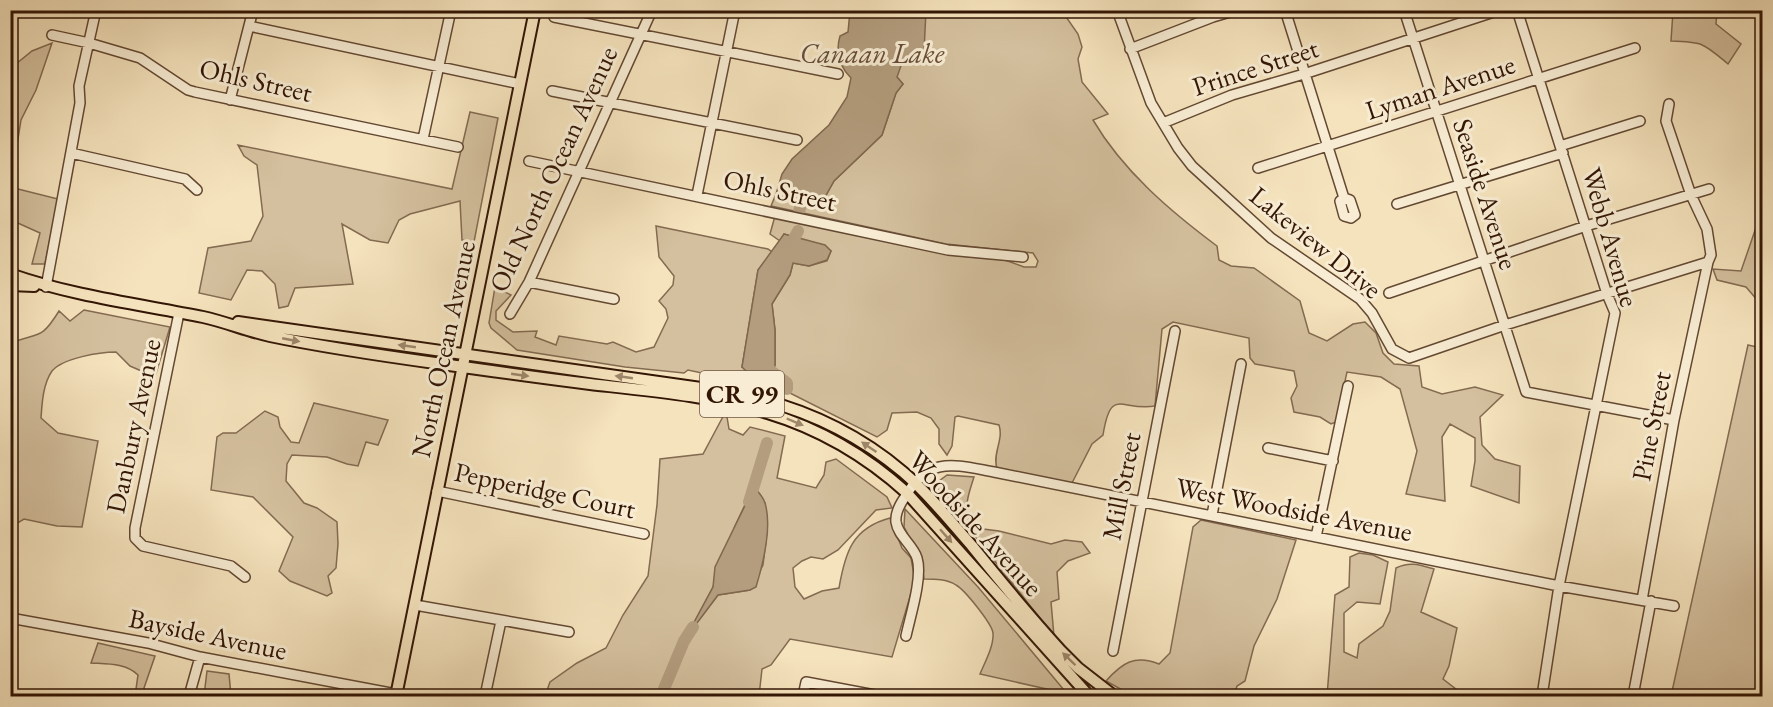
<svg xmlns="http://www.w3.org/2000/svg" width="1773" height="707" viewBox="0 0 1773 707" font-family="'EB Garamond',serif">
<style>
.green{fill:#d4c09e;stroke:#836a51;stroke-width:1.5;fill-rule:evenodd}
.water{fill:#b39d7e;stroke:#7f674d;stroke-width:1.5}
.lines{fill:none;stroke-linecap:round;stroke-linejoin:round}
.river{stroke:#b39d7e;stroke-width:12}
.minor-casing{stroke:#634832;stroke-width:12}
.major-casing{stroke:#321504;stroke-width:14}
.minor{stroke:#f8edd4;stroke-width:9}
.major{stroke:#f5e3bd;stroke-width:10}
.oneway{fill:#9d866a}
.labels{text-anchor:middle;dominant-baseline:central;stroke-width:6;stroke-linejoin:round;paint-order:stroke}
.shield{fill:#f8edd4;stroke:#6d5642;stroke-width:1.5}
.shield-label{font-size:26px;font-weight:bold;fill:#321504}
.street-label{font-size:27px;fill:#321504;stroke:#f8edd4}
.water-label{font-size:28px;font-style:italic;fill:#664b35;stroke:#f8edd4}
</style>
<rect width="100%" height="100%" fill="#f5e3bd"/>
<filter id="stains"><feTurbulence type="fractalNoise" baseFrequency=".00333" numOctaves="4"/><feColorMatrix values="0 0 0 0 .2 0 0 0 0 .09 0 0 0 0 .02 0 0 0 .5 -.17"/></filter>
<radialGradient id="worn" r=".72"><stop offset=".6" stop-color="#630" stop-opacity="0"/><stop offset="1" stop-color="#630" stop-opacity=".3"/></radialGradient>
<path class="green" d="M908 11H1062L1078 34 1082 47 1078 59 1082 82 1108 114 1093 120C1123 171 1170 211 1217 246L1219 260 1231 266 1254 268 1300 301 1309 333 1327 341 1353 324 1365 322 1376 333 1383 353 1394 364 1419 366 1422 387 1442 394 1475 387 1503 395 1480 417 1482 445 1495 459 1520 466 1519 503 1471 486 1475 461V438L1450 424 1442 437 1445 501 1406 494 1417 451 1400 389 1381 377 1347 372 1336 422 1331 424 1320 417 1294 412 1291 398 1297 386 1294 371 1255 364 1250 358 1249 338 1173 322 1162 329 1155 406C1122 412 1111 385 1103 435L1092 444 1072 483 997 468C992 454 1004 440 999 425L958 416 955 417 952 446 947 455 939 444V429L931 418 917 412 892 413 887 430 877 437 786 391 688 370 684 373 625 367 517 350 491 328 489 323 495 287 511 295 496 311V320L513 332 537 331 535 337 556 345 559 336 607 344 613 342 636 352 654 347 668 318 666 309 659 301 673 285 674 276 659 257 656 226 768 249 772 252 758 270 742 367 775 365V330L772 304 790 275 793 263 809 266 827 261 831 251 784 234 780 241 770 234 775 216 950 255 1005 260 1024 267H1036L1038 261 1033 253 946 244 771 206 776 194 801 206H820L834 181 882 135 896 93 903 84 897 77Z
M1717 11 1716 24 1741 44 1728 64C1703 43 1704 42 1671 41L1673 11Z
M52 43 36 90 21 120 11 183V68L32 51Z
M470 112 498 118 474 242 462 240 460 201 410 214 399 220 388 243 370 240 342 224 353 284 295 288 288 306 279 308 275 284 262 271 247 270 231 300 199 293 208 248 251 241 263 216 257 165 244 156 238 145 452 189Z
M10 187 58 199 45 264H32L40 233 11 220Z
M1762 212V287L1758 301 1746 287 1717 280 1713 269 1741 271 1761 213Z
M84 310 170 327 155 377 130 366 116 352C100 352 63 358 52 371 43 384 42 403 41 418L58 433 98 441 82 527 57 526 24 519 11 527V343C40 332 41 340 59 311L70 321Z
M1748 345 1762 348V696H1671Z
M314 403 388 420 378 445 366 442 358 466 347 464 327 457 292 455 287 464 286 481 304 503 317 508 337 522 338 544 336 568 328 576 332 593 327 596 290 581 279 571 293 537 253 497 211 490 217 437 223 433H236L265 411 278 417 280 427 291 442 299 443Z
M726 411 729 429 743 435 750 427 785 436 777 478 816 488 824 475 826 462 836 459 887 497 892 508 876 510 838 550 823 559 811 557 802 561 793 568 795 587 804 599 822 591 839 588C845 553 852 528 890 518L902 548 911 558 915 580 892 657 790 639 771 665 762 669 759 696H545L550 682 577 663 606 648 623 615 648 576 657 505 660 459 703 454ZM753 488 765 503 767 531 763 565 750 590 718 595 688 634 713 587 735 526Z
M947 475 974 477C968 496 961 510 975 528L999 531 1051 544 1065 540 1082 542 1090 553 1068 561 1057 572 1059 599 1051 602 1054 636 936 487 939 481Z
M905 509 978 587 1069 696H1058L1051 690 980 674C985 662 994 646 993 633 992 624 965 590 956 585 947 579 935 579 924 579L921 558 904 527Z
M1201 520 1296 540 1277 599 1254 646 1245 681 1237 686 1234 696H1133L1106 681C1122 663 1135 654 1159 664L1170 653 1193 527Z
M1359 553 1373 555 1388 562 1380 604 1357 602 1344 613V652L1357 658 1359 644 1383 626 1390 611 1396 568C1410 561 1420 565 1434 569L1421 612 1457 628 1449 666 1443 679 1465 696H1327L1335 595 1349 587 1350 557Z
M98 643 155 656 144 688 146 696H135L138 675C126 663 107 664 91 663Z
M207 671 229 674 231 696H204Z"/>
<path class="water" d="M850 11H926L924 51 916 53 913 61 903 60 897 77 903 84 896 93 882 135 834 181 820 206H801L776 194 782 174 792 159 829 125 847 97 851 78C839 66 835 53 840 36L848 32Z
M784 234 825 245 831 251 827 260 809 266 793 263 790 275 772 304 775 330V366L763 377 750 375 742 367 758 270Z
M754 487C758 492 763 496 765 503 772 526 763 564 756 587L750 590 718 595 685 639 713 587 715 567Z"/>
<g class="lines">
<path class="river" d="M799 212 805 190
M788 250 798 231
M763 358V365L787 383V389
M749 502 767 443
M661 696 684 641 693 627"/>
<defs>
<path id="minor" d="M1117 10 1151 103 1178 148 1192 166 1271 238 1360 299 1372 313 1392 349 1409 358 1505 325 1708 262 1711 255 1707 229 1691 195 1666 121 1669 104
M1285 10 1344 198 1340 201 1344 216 1351 218 1355 215 1350 200 1344 198
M1404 10 1526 392 1674 420
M1517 10 1607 294 1615 313 1559 586 1542 696
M554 17 838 74
M249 26 520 84
M52 35 89 43 140 58 188 90 195 92 458 147
M1130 49 1213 17 1237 10
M552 91 797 140
M230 100 253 10
M1163 123 1232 95 1304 74 1500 10
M423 139 451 10
M1560 146 1640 121
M71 153 185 179 197 190
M529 161 948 250 1023 257
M1258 168 1635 48
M697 195 735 10
M1397 204 1563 153
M529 282 614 299
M46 287 80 103 79 86 96 10
M1389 293 1586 226 1709 189
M179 313 135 528V538L143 546 231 566 245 577
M510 314 529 282 652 10
M1268 448 1333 461
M437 491 644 534
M1212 515 1241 364
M1316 537 1348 386
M1642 600 1674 420 1708 262
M415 605 569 632
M10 618 148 643 200 657 396 694
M906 636C910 617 923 577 917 558 913 545 898 536 896 522 895 513 900 504 905 497 929 455 955 465 994 472L1559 586 1674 606
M1113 651 1175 331
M189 696 200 657
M485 696 501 621
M803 696 806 682 880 696
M1633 696 1651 601"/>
<path id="major" d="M10 274C73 296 138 304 203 317 226 322 247 331 270 336 327 348 384 356 442 364 491 371 541 378 590 384 715 398 809 404 907 493L1089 696
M10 285 34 286
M238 322 722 391C789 402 851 428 903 472 929 494 950 521 972 546 1001 582 1030 617 1061 651L1078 668 1114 696
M396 696 535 10"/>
</defs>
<use href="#minor" class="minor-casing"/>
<use href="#major" class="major-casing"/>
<use href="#minor" class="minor"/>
<use href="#major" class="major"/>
</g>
<defs><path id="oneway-solid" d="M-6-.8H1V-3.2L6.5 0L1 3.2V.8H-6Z" transform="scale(1.5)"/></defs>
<g class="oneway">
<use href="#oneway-solid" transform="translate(291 340) rotate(11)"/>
<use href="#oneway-solid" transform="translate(407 346) rotate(-172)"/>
<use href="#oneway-solid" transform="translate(520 375) rotate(8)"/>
<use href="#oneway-solid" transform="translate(624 377) rotate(-172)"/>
<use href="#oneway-solid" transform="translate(795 422) rotate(23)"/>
<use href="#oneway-solid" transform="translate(869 447) rotate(-146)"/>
<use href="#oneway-solid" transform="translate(946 536) rotate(49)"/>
<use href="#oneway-solid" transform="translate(1069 659) rotate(-136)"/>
</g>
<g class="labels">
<rect class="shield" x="700" y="371" width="84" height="46" rx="4.5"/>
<g class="shield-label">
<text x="742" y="394">CR 99</text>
</g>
<g class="street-label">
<text transform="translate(1255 67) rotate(-18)">Prince Street</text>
<text transform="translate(256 80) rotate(13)">Ohls Street</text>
<text transform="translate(1440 87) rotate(-18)">Lyman Avenue</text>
<text transform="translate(553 169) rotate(-65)">Old North Ocean Avenue</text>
<text transform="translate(780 190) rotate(12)">Ohls Street</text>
<text transform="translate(1486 194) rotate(72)">Seaside Avenue</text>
<text transform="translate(1611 237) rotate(74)">Webb Avenue</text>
<text transform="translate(1316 242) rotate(39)">Lakeview Drive</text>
<text transform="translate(443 349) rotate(-78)">North Ocean Avenue</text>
<text transform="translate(133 426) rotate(-78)">Danbury Avenue</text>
<text transform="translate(1651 426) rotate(-79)">Pine Street</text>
<text transform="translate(1121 486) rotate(-79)">Mill Street</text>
<text transform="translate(545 490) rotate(12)">Pepperidge Court</text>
<text transform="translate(1294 509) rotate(11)">West Woodside Avenue</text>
<text transform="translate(976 523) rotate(48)">Woodside Avenue</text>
<text transform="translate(208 634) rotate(12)">Bayside Avenue</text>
</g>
<g class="water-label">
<text x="872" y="53">Canaan Lake</text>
</g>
</g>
<rect width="1773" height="707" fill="none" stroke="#f5e3bd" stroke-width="36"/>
<rect x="12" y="12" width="1749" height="683" fill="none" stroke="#321504" stroke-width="3"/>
<rect x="18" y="18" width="1737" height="671" fill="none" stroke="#321504" stroke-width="1.5"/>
<rect width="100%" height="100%" filter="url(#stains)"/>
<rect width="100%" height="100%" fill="url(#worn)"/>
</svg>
